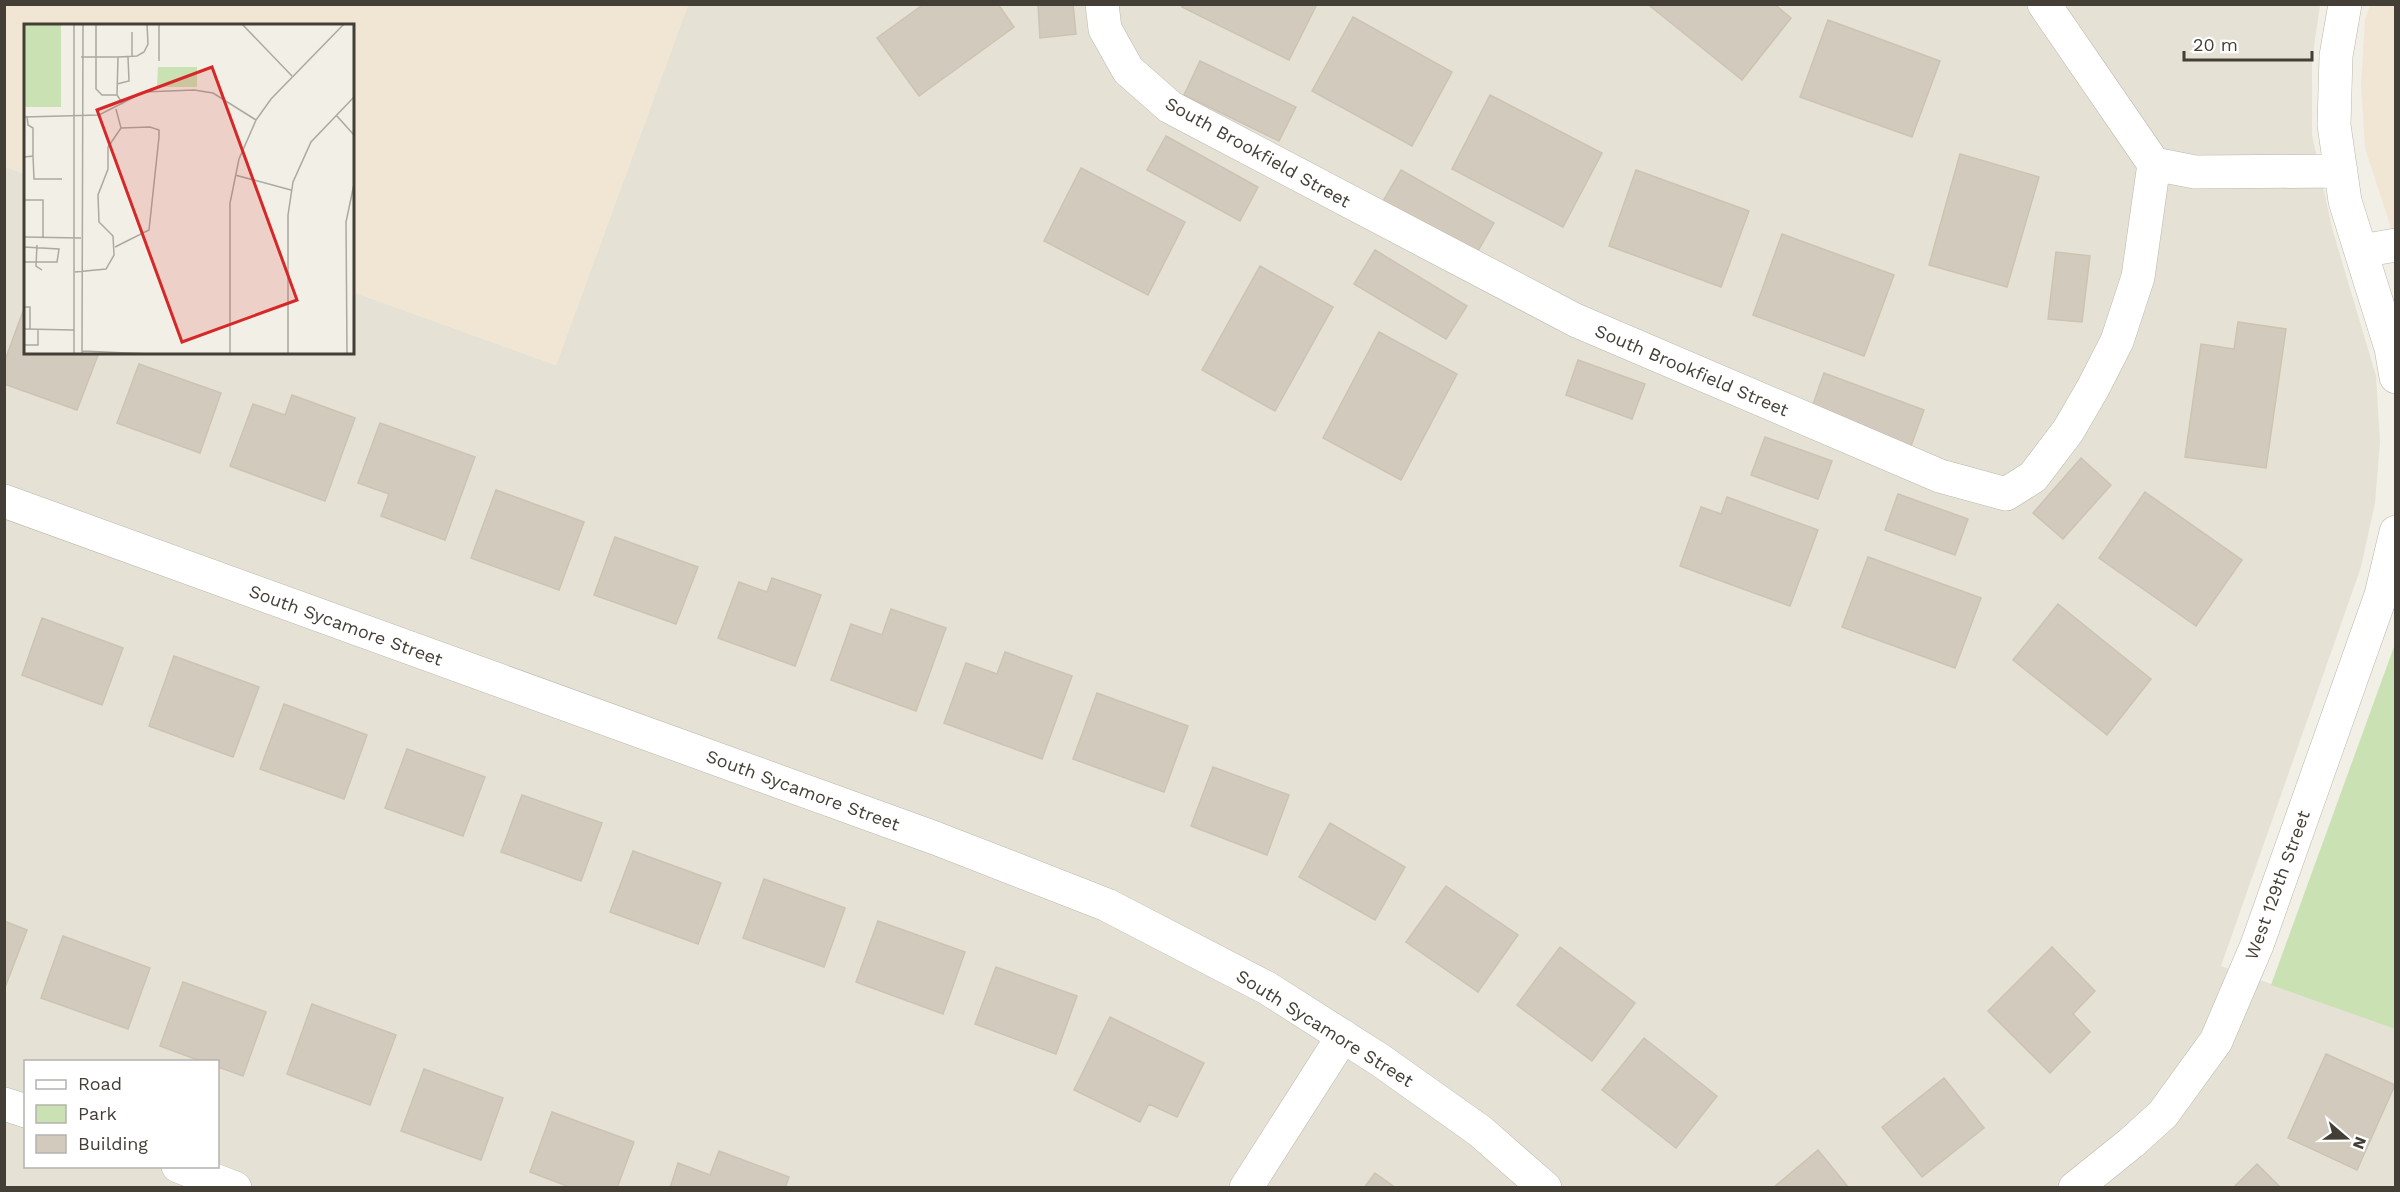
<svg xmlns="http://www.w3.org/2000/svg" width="2400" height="1192" viewBox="0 0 2400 1192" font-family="'Work Sans',sans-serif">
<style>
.residential{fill:#e5e1d5;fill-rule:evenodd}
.commercial{fill:#f1e6d3}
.green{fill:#cae2b3}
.building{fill:#d2cbbd;stroke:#ccc3b1;stroke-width:1.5}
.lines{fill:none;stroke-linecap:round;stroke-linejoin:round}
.minor-casing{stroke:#bcb7aa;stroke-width:34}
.minor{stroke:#fff;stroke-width:33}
.labels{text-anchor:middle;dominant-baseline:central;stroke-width:6;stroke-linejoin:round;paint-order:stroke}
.street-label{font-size:18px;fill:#433f36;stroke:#fff}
.inset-road{fill:none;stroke:#aba9a0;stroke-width:1.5}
.view{fill:#d62828;fill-opacity:0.15;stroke:#d62828;stroke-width:3}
.inset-edge{fill:none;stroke:#433f36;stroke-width:3}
</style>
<rect width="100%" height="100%" fill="#f1efe6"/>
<path class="residential" d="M688 5H2320L2312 60V135L2332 228 2376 376 2380 442 2375 503 2361 567 2221 966 2395 1029V1187H5L4 166 25 174 26 352H352L353 292 556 365ZM26 1062H218V1166H26Z"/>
<path class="commercial" d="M4 5 5 4 688 5 556 365 353 292 352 26H26L25 174 5 166Z
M2370 5H2395V240L2365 148 2361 86 2365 20Z"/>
<path class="green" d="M2395 644V1029L2271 985Z"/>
<path class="building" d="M924 4H998L1014 27 919 96 877 38Z
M1038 4H1073L1076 34 1040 38Z
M1184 4H1317L1289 60 1182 7Z
M1652 4H1774L1791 18 1742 80 1650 6Z
M1353 17 1452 72 1412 146 1312 91Z
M1828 20 1940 61 1912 137 1800 97Z
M1200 61 1296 107 1279 141 1184 95Z
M1490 95 1602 153 1563 227 1452 169Z
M1166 136 1258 187 1240 221 1147 170Z
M1960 154 2039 177 2007 287 1929 265Z
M1081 168 1185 222 1148 295 1044 241Z
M1401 170 1494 223 1475 256 1382 203Z
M1636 170 1749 211 1721 287 1609 246Z
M1782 234 1894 275 1864 356 1753 315Z
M1375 250 1467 306 1446 339 1354 284Z
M2056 252 2090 256 2082 322 2048 319Z
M1260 266 1333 307 1275 411 1202 370Z
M25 306 26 352H92L98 355 77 410 4 384V363Z
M2238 322 2286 329 2266 468 2185 457 2201 344 2234 349Z
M1379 332 1457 374 1401 480 1323 438Z
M1578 360 1645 384 1632 419 1566 395Z
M139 364 221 393 200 453 117 423Z
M1824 373 1924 410 1911 446 1811 410Z
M292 395 355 418 325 501 230 466 253 404 285 415Z
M380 423 475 457 445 540 381 516 389 494 358 483Z
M1765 437 1832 461 1818 499 1751 475Z
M2081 458 2111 485 2063 539 2033 513Z
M496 490 584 522 559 590 471 558Z
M2145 492 2242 560 2196 626 2099 558Z
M1898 494 1968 519 1955 555 1885 530Z
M1727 497 1818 530 1790 606 1680 566 1701 507 1721 514Z
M615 537 698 567 676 624 594 595Z
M1868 557 1981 598 1955 668 1842 627Z
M772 578 821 595 795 666 718 638 739 582 767 592Z
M2058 604 2151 679 2107 735 2013 660Z
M891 609 946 628 916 711 831 680 851 624 882 635Z
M42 618 123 648 102 705 22 675Z
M1005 652 1072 676 1042 759 944 723 966 663 997 674Z
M174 656 259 687 233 757 149 726Z
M1097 693 1188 726 1164 792 1073 759Z
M284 704 367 735 344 799 260 769Z
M407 749 485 777 463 836 385 808Z
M1213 767 1289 795 1267 855 1191 826Z
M522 795 602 823 581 881 501 852Z
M1330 823 1405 867 1375 920 1299 877Z
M633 851 721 883 698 944 610 912Z
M764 879 845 908 824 967 743 938Z
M1446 886 1518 935 1478 992 1406 942Z
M4 921 27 930 6 985 4 984Z
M878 921 965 952 943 1014 856 982Z
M63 936 150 968 128 1029 41 998Z
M1560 947 1635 1003 1592 1061 1517 1005Z
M2052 947 2095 991 2073 1014 2090 1032 2050 1073 1988 1011Z
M996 967 1077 996 1056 1054 975 1024Z
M183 982 266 1012 243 1076 218 1067V1062H203L160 1046Z
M312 1004 396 1035 370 1105 287 1074Z
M1110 1017 1204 1063 1177 1117 1149 1104 1140 1122 1074 1090Z
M1644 1038 1717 1096 1676 1148 1602 1090Z
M2326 1054 2395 1085 2357 1170 2288 1138Z
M424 1069 503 1098 481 1160 401 1131Z
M1944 1078 1984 1128 1922 1177 1882 1127Z
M552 1112 634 1142 617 1188H572L530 1172Z
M1818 1150 1849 1188H1773Z
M719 1151 789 1177 785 1188H670L678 1163 710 1175Z
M2257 1164 2281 1188H2233Z
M1375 1173 1396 1188H1364Z"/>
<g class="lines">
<defs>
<path id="minor" d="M1102 4 1105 29 1128 70 1170 107 1575 320 1940 476 2006 494 2033 477 2068 431 2093 388 2117 341 2138 277 2154 164
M2044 4 2154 164 2195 172 2341 171
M2345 4 2336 56 2334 125 2345 201 2391 348 2396 377
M2361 251 2396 245
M4 501 935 838 1107 905 1267 988 1380 1060 1480 1131 1545 1188
M4 1104 26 1111
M178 1166 235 1188
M1246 1188 1343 1036
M2075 1188 2131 1143 2163 1114 2216 1041 2257 945 2381 595 2396 532"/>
</defs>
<use href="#minor" class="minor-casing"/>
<use href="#minor" class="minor"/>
</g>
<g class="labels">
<g class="street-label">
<text transform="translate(1258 152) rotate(29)">South Brookfield Street</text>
<text transform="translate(1692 370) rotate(23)">South Brookfield Street</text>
<text transform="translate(346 625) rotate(20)">South Sycamore Street</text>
<text transform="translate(803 790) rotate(20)">South Sycamore Street</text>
<text transform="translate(2277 885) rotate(-70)">West 129th Street</text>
<text transform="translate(1325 1028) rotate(32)">South Sycamore Street</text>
</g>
</g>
<g transform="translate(24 24)">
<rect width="330" height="330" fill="#f1efe6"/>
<path d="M0 0H37V83H0ZM134 43H173V63H133Z" fill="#cae2b3"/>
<path class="inset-road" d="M50 0V330M72 0V65L78 71H93M135 0V37M218 0 268 52M108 8V32M57 33H94L93 71 99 80M94 33 113 32 120 28 124 20 123 0M93 60 105 57 104 33M312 91 330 111M0 93 75 91 120 68 170 66 189 69 232 96M9 132 10 155H38M0 133 9 132V104L4 101 3 92M211 151 267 166M0 176H19V214M0 213 57 214M13 221 12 242 18 246M0 223 35 225 33 238H0M91 223 125 206 135 113V106L126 103 97 104M51 248 82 245 90 231 89 212 75 198 74 171 84 145V123L97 104 92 85M0 283H6V305M0 305 50 306M0 321H14V305M58 327 126 330M58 330 59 0M206 330V179L215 135 232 96 247 75 320 0M264 330V191L269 158 287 118 330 73M323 330 322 198 330 160"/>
<path class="view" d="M188 43 273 276 158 318 73 86Z"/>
<rect width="330" height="330" class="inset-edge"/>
</g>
<rect width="2400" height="1192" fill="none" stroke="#433f36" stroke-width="12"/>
<rect x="24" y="1060" width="195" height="108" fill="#ffffff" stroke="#b4b2af" stroke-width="1.5"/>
<rect x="36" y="1080" width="30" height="9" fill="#ffffff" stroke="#b4b2af" stroke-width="1.5"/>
<text x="78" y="1090" font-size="18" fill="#433f36">Road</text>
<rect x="36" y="1105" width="30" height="18" fill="#cae2b3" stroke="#b4b2af" stroke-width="1.5"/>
<text x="78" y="1120" font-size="18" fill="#433f36">Park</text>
<rect x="36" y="1135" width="30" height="18" fill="#d2cbbd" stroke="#b4b2af" stroke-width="1.5"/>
<text x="78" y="1150" font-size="18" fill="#433f36">Building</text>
<g transform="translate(2346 1138) rotate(110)" stroke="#ffffff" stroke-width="4.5" paint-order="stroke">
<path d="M0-4.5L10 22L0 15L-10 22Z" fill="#433f36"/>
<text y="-9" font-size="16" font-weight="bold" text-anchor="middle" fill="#433f36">N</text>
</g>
<path d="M2184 51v9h128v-9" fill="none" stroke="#433f36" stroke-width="3"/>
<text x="2193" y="51" font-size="18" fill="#433f36" stroke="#ffffff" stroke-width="4.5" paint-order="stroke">20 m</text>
</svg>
